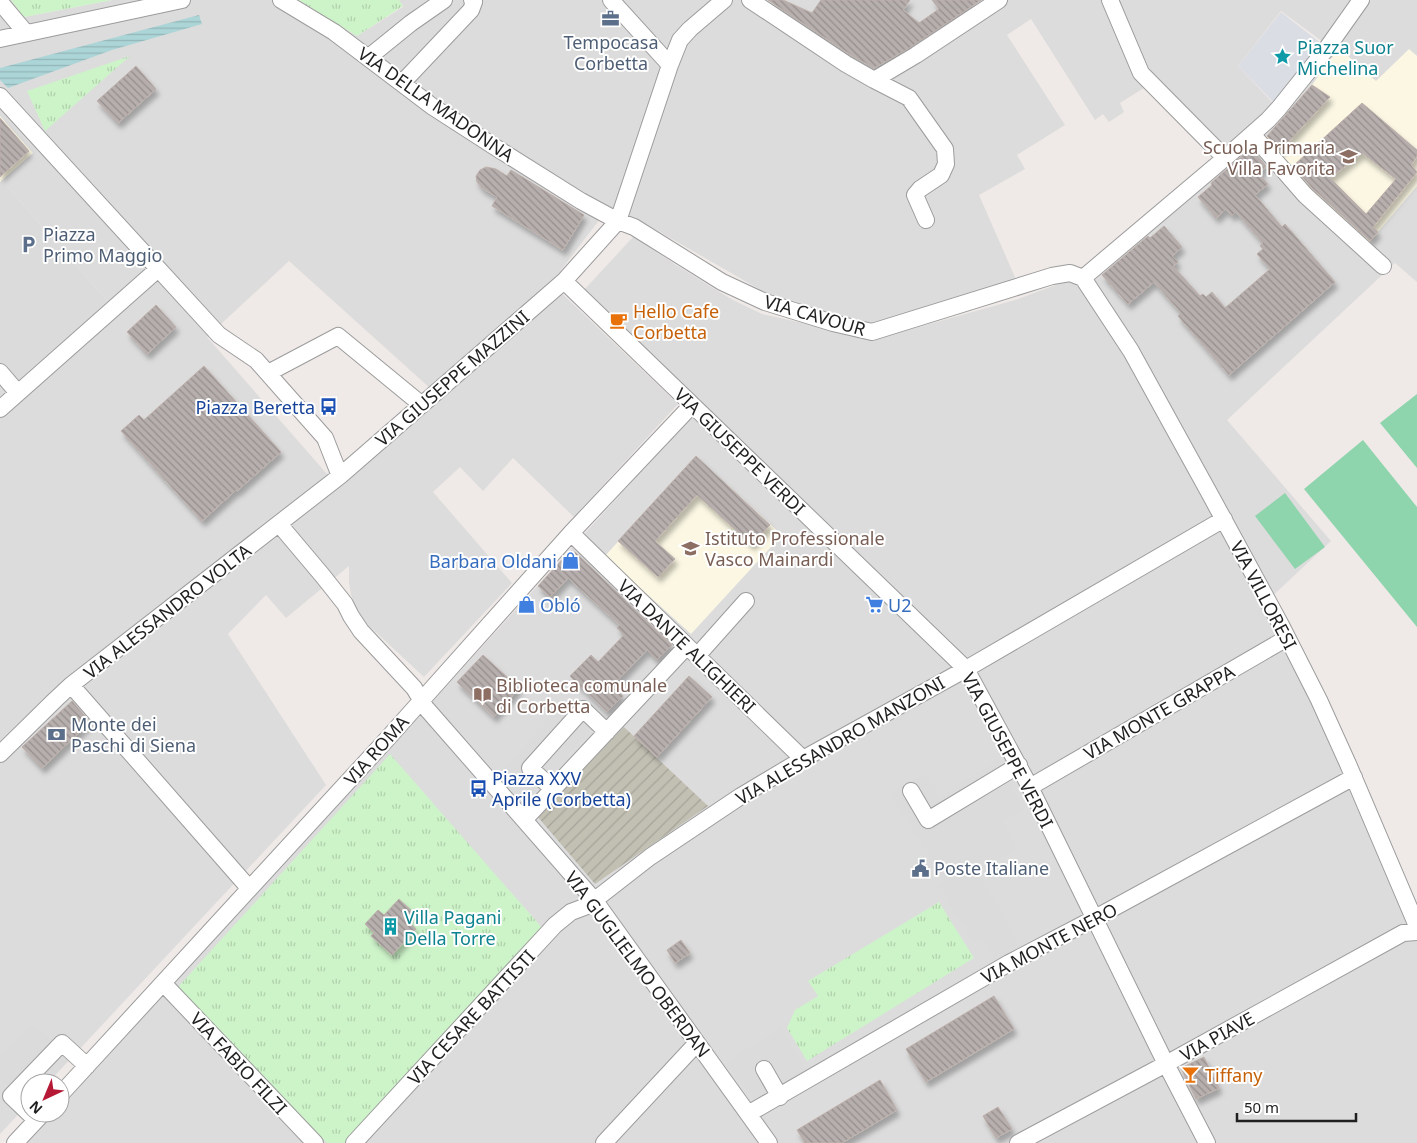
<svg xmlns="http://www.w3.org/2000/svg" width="1417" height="1143" viewBox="0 0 1417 1143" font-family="'Noto Sans',sans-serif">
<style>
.residential{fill:#dddcdc;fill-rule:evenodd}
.education{fill:#fbf7e3}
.construction{fill:url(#construction-furrows)}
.park{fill:url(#park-tufts)}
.pitch{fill:#8ed4ac}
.parking{fill:#dbdbdb}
.plaza{fill:#dbdde4}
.water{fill:url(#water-rules)}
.building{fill:url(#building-back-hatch);stroke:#beb0ab;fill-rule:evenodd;filter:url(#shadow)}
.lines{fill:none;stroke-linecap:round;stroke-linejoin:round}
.minor-casing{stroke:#9c9c9c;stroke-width:18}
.minor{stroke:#fff;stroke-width:16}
.labels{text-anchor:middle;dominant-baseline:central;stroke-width:4;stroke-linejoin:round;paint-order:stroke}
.service-label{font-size:18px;fill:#4e5e75;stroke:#fff;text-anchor:start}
.culture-label{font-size:18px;fill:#0d838f;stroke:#fff;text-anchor:start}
.street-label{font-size:18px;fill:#1f1f1f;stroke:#fff}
.education-label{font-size:18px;fill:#785e54;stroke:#fff;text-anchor:start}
.food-label{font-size:18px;fill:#c56008;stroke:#fff;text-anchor:start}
.transit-label{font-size:18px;fill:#164399;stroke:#fff;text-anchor:end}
.shop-label{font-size:18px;fill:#366cbe;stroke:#fff;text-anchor:start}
</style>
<defs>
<pattern id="construction-furrows" width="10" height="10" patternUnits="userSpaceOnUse" patternTransform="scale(1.25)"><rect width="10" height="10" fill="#c2bfb3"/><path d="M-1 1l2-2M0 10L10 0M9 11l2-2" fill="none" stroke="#a6a49a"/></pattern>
<pattern id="park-tufts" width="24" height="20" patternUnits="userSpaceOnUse" patternTransform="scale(1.25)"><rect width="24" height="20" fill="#cdf3c9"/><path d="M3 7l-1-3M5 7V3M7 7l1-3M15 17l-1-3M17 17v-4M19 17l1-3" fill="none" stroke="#b0d0ac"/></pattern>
<pattern id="water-rules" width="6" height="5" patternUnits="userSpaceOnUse" patternTransform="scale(1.25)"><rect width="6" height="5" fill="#acd5d7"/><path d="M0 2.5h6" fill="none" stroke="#94b6b8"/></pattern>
<pattern id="building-back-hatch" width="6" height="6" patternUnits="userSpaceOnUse" patternTransform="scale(1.25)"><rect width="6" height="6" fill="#b7afad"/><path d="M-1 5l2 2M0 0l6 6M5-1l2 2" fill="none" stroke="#948e8c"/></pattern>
<filter id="shadow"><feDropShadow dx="3" dy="5.5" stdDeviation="2.5" flood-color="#0004"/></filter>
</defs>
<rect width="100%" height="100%" fill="#efeae7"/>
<path class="residential" d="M0 0H11L24 17 112 0H298L357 36 403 7 399 0H1352L1323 42 1281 11 1238 66 1274 104 1225 149 1155 81 1120 103 1124 112 1109 122 1103 114 1095 120 1031 19 1007 35 1065 125 1017 155 1025 169 979 195 1018 284 873 325 771 296 634 217 607 210 551 283 678 404 574 517 513 458 483 491 460 467 433 492 512 583 424 677 368 625 357 609 351 595 349 582V566L286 618 266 595 228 634 326 785 48 1083H30V1102L0 1134V364L109 303 4 183 0 186ZM289 261 431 389 327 474 207 337Z
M1368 0H1417V282L1395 263 1227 420 1331 541 1265 603 1287 647 1417 937V1143H25L53 1113H60V1106L165 994 435 699 701 405 583 291 634 236 676 265 731 299 762 314 876 339 1015 300 1074 278 1095 280 1257 139Z"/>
<path class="education" d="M1339 48 1376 81 1409 49 1417 56V186L1368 244 1295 177 1266 137 1312 85Z
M0 116 33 153 0 182Z
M696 456 782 535 691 634 605 556Z"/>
<path class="construction" d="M624 727 708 806 595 884 537 816Z"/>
<path class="park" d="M11 0H112L24 17Z
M298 0H399L403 6 357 36Z
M130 56 45 131 27 91Z
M390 754 544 930 348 1143H327L177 988Z
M939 902 974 958 807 1061 787 1028 795 1010 818 996 808 981Z"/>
<path class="pitch" d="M1417 394V468L1380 423Z
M1363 440 1417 507V627L1304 489Z
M1285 493 1325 547 1295 569 1255 516Z"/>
<path class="parking" d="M4 183 109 303 17 384 0 364V186Z
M565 701 593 728 527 800 501 771Z
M999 760 1024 810 1003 822 1017 849 978 872 1020 946 995 961 982 940 974 943 938 885 944 881 891 794 925 773 940 797Z
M31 1023 72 1056 46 1083H30V1098L22 1095 0 1080V1057Z
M781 1028 806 1069 754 1100 727 1062Z"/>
<path class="plaza" d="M1281 12 1327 48 1279 108 1238 66Z"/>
<path class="water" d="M199 15 202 24 112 50 8 88 0 80V68Z"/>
<path class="building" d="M768 0H783L812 13 821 0H910L903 10 919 23 939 9 932 0H981L911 47 874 68 851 55Z
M136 66 156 89 118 123 97 101Z
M1312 85 1330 97 1280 151 1267 136Z
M1362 103 1417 150V156L1411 165 1417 172 1373 227 1378 232 1370 241 1312 188 1293 166ZM1362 153 1396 179 1366 214 1330 178Z
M0 118 29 151 0 177Z
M1251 148 1266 166 1259 174 1268 184 1255 195 1282 227 1285 224 1335 282 1229 375 1178 316 1181 313 1154 282 1128 304 1102 275 1148 236 1150 238 1164 226 1182 247 1172 256 1178 262 1173 266 1200 296 1203 294 1206 297 1212 292 1225 308 1270 269 1257 254 1263 249 1260 246 1263 243 1236 212 1232 216 1226 209 1216 218 1198 197 1212 185 1211 183Z
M486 167 496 169 507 176 511 170 584 215 563 250 492 206 497 197 482 188 477 182 476 176 480 170Z
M156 305 176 327 147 354 127 332Z
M204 366 281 452 237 491 236 490 202 521 121 431 139 415 144 420Z
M696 456 770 525 752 545 697 495 655 541 675 559 658 577 618 541Z
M575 552 672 645 657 660 647 650 612 686 623 696 607 712 570 676 591 655 598 662 624 635 617 628 620 625 568 578 550 597 538 586 568 553Z
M483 655 519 688 494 717 457 682Z
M689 676 712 697 657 757 634 736Z
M72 701 90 722 42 768 22 747Z
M399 899 413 912 407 920 416 929 392 955 371 936 374 933 365 924 378 910 384 915Z
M681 940 690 953 675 963 667 950Z
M994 996 1014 1029 926 1082 906 1049Z
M1204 1057 1219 1088 1196 1099 1181 1068Z
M880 1080 897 1110 842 1143H805L797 1130Z
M998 1107 1012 1129 996 1138 983 1116Z"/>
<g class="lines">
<defs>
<path id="minor" d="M281 0 334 32 433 107 495 147 581 201 618 221 634 227 722 282 765 302 833 323 872 332 1052 276 1070 273 1083 278
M611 0 670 65
M750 0 846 64 874 80 916 55 999 0
M1110 0 1141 73 1225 158
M0 2 26 33
M0 39 182 0
M369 57 411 23 444 0
M874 80 909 98 945 149 946 164 941 175 920 189 915 195 926 220
M402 83 471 10 474 2 472 0
M0 96 219 335 256 360 325 438 340 476
M1252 134 1305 195 1383 266
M1083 278 1131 351 1212 498 1282 627 1319 700 1348 764 1417 926
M1083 278 1225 158 1268 120 1279 108 1327 48 1361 0
M564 281 966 669 1030 787 1166 1064 1207 1143
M0 372 18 393
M268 373 338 336 422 405
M0 409 158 269
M279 524 322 575 345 604 351 616 361 631 414 688 426 708 595 901 769 1143
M571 533 803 759
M697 656 746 601
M71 685 249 888
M0 754 55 700 71 685 340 476 564 281 618 221 670 65 680 40 690 29 724 0
M1030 787 1287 638
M553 789 530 768 583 709 607 732
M911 791 928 820 1019 765
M524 820 687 646
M163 983 315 1143
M764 1069 780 1097
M60 1095 388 738 571 533 692 405
M748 1114 1009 963 1095 918 1354 777
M36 1120 11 1096 62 1043 87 1066
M15 1143 43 1113
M354 1143 555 925 571 912 587 906 650 857 741 796 803 759 966 669 1224 519
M604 1143 697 1043
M1018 1143 1166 1064 1403 933 1417 932"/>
</defs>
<use href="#minor" class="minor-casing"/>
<use href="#minor" class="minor"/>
</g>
<defs>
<symbol id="office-bare" viewBox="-9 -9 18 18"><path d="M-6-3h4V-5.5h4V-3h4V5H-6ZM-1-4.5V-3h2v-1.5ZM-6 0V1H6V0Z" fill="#5c6f8a" stroke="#fff" stroke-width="2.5" paint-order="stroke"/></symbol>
<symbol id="sight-bare" viewBox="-9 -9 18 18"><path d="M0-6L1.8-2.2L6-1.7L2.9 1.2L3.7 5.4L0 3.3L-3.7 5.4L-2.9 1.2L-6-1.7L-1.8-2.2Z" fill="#0f9aa8" stroke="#fff" stroke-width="2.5" paint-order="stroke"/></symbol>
<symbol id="school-bare" viewBox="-9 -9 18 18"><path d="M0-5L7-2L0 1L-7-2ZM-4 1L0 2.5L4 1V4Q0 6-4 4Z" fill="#8d6e63" stroke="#fff" stroke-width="2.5" paint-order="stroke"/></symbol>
<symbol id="parking-bare" viewBox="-9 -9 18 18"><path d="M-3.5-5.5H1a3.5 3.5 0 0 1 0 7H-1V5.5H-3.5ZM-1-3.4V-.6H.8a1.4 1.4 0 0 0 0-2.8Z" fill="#5c6f8a" stroke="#fff" stroke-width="2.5" paint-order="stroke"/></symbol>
<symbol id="cafe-bare" viewBox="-9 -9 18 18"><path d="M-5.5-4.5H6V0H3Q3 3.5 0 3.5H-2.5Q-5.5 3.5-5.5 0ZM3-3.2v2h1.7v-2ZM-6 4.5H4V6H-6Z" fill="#e8710a" stroke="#fff" stroke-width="2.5" paint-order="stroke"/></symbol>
<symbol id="bus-bare" viewBox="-9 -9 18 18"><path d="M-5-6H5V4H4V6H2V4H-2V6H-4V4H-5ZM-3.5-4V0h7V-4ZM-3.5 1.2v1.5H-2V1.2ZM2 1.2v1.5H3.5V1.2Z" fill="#1a4fb4" stroke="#fff" stroke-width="2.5" paint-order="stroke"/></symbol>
<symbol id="shop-bare" viewBox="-9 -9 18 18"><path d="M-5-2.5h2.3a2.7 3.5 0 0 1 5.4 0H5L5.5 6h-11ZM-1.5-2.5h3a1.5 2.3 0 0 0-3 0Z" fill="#3f7fe0" stroke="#fff" stroke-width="2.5" paint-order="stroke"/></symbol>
<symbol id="supermarket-bare" viewBox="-9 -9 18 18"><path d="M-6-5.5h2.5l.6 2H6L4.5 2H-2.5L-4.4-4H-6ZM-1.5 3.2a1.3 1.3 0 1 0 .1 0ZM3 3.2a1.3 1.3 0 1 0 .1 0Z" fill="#3f7fe0" stroke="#fff" stroke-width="2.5" paint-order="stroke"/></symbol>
<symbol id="library-bare" viewBox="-9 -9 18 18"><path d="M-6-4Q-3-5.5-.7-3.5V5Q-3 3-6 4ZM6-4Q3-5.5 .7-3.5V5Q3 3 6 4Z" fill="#8d6e63" stroke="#fff" stroke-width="2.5" paint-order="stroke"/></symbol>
<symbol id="bank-bare" viewBox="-9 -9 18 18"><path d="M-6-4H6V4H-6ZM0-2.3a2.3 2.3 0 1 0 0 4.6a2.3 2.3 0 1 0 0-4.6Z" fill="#5c6f8a" stroke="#fff" stroke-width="2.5" paint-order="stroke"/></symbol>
<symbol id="civic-bare" viewBox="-9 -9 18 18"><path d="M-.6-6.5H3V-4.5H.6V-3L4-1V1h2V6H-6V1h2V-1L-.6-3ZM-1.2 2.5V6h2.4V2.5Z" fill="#5c6f8a" stroke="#fff" stroke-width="2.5" paint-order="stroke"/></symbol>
<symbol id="building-bare" viewBox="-9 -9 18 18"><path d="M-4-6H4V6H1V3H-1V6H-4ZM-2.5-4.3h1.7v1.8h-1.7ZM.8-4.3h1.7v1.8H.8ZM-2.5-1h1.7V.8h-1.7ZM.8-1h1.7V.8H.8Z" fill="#0f9aa8" stroke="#fff" stroke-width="2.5" paint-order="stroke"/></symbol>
<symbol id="bar-bare" viewBox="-9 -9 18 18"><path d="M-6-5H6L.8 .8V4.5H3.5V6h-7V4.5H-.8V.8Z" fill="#e8710a" stroke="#fff" stroke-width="2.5" paint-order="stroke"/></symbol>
</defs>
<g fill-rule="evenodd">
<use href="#office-bare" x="598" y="6" width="25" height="25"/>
<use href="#sight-bare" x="1270" y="44" width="25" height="25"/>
<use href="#school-bare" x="1336" y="144" width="25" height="25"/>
<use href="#parking-bare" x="16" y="232" width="25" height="25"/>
<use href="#cafe-bare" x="606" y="308" width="25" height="25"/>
<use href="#bus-bare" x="316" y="394" width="25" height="25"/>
<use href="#school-bare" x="678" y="536" width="25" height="25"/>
<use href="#shop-bare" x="558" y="548" width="25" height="25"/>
<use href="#shop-bare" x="514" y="592" width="25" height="25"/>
<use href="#supermarket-bare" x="862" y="592" width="25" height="25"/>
<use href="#library-bare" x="470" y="682" width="25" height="25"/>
<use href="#bank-bare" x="44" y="722" width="25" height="25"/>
<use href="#bus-bare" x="466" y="776" width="25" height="25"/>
<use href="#civic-bare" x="908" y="856" width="25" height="25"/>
<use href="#building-bare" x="378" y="914" width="25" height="25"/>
<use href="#bar-bare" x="1178" y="1062" width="25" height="25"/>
</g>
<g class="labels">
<g class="service-label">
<text x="611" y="42" text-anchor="middle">Tempocasa<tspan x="611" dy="21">Corbetta</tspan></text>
<text x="43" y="234">Piazza<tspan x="43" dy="21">Primo Maggio</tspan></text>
<text x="71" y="724">Monte dei<tspan x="71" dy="21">Paschi di Siena</tspan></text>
<text x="934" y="868">Poste Italiane</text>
</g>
<g class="culture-label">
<text x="1297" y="47">Piazza Suor<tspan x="1297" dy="21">Michelina</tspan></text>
<text x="404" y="917">Villa Pagani<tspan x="404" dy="21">Della Torre</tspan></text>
</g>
<g class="street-label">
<text transform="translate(436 104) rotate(35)">VIA DELLA MADONNA</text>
<text transform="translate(815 315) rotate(16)">VIA CAVOUR</text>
<text transform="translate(452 378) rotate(-41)">VIA GIUSEPPE MAZZINI</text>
<text transform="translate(740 451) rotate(44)">VIA GIUSEPPE VERDI</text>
<text transform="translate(1264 595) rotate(62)">VIA VILLORESI</text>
<text transform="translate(167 611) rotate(-38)">VIA ALESSANDRO VOLTA</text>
<text transform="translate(687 646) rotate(44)">VIA DANTE ALIGHIERI</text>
<text transform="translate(1159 712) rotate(-30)">VIA MONTE GRAPPA</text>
<text transform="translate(840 740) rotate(-30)">VIA ALESSANDRO MANZONI</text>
<text transform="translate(376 750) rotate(-48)">VIA ROMA</text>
<text transform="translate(1008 750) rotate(62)">VIA GIUSEPPE VERDI</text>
<text transform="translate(1049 943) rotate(-28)">VIA MONTE NERO</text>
<text transform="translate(638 964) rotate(53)">VIA GUGLIELMO OBERDAN</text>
<text transform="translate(471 1017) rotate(-47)">VIA CESARE BATTISTI</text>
<text transform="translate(1217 1036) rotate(-29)">VIA PIAVE</text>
<text transform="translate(239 1063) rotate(47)">VIA FABIO FILZI</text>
</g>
<g class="education-label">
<text x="1335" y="147" text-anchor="end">Scuola Primaria<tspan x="1335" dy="21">Villa Favorita</tspan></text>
<text x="705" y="538">Istituto Professionale<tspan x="705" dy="21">Vasco Mainardi</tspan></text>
<text x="496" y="685">Biblioteca comunale<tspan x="496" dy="21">di Corbetta</tspan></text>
</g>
<g class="food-label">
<text x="633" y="311">Hello Cafe<tspan x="633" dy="21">Corbetta</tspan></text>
<text x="1205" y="1075">Tiffany</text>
</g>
<g class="transit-label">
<text x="315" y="407">Piazza Beretta</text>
<text x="492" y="778" text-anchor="start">Piazza XXV<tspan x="492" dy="21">Aprile (Corbetta)</tspan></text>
</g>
<g class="shop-label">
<text x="557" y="561" text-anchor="end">Barbara Oldani</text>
<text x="540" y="605">Obló</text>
<text x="888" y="605">U2</text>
</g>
</g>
<g transform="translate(45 1098) rotate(224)"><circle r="24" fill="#ffffff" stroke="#a5a5a5"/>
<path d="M0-4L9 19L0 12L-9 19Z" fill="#b51936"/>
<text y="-8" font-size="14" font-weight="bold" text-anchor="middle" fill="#1f1f1f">N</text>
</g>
<path d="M1237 1113v8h119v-8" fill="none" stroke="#1f1f1f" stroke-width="2.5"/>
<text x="1244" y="1113" font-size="15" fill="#1f1f1f" stroke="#ffffff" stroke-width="4" paint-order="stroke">50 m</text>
</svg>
